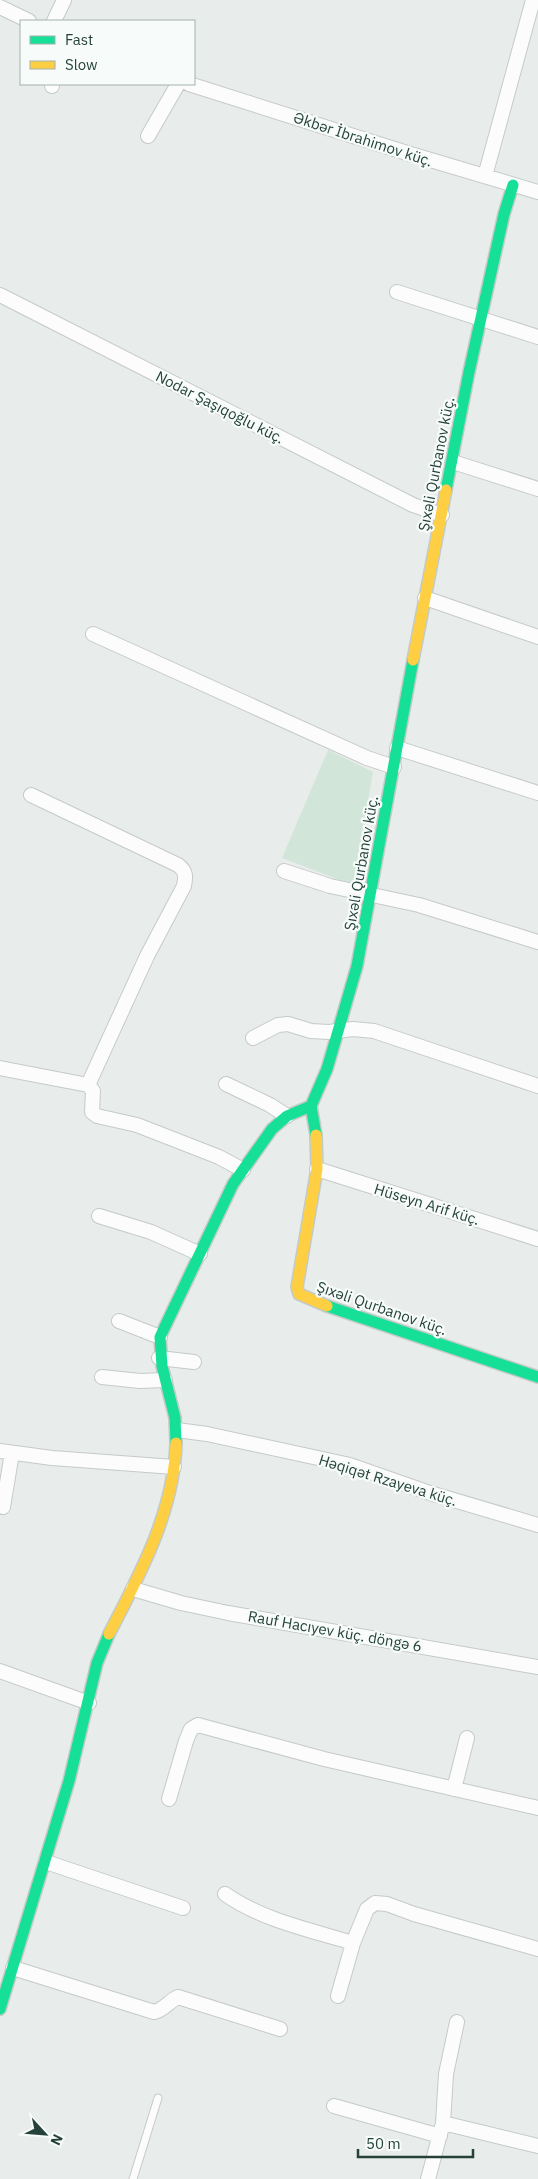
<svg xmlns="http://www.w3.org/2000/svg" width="538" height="2179" viewBox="0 0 538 2179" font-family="'IBM Plex Sans',sans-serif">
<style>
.green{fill:#d1e6d8}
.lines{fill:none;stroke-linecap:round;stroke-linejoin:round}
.lane-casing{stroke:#c5cac8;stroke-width:9}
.street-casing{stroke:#c5cac8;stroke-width:16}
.fast-casing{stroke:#c3cbc8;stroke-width:14}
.slow-casing{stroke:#c3cbc8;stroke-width:14}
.lane{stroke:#fcfcfc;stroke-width:7}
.street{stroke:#fcfcfc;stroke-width:14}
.fast{stroke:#16e098;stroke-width:11}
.slow{stroke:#ffcf43;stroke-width:11}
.labels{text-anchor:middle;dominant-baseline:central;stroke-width:4.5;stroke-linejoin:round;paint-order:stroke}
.street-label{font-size:15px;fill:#24423a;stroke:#f7fbf9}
</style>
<rect width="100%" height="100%" fill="#e8edeb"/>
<path class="green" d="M328 750 373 772 353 885 282 858Z"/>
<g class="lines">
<defs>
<path id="lane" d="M133 2179 158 2098"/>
<path id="street" d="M0 7 29 21
M54 21 64 0
M189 84 407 153 538 192
M52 86V84
M148 136 178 84
M485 176 533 0
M397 292 538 337
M0 295 413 505 442 515
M453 462 538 489
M425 598 538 637
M93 634 367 758 394 767
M397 748 538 793
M31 795 178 865C186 871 186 876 184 886L147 956 88 1085
M284 871 330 886 419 905 538 942
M253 1038 278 1025 288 1024 311 1031 329 1032 353 1029 374 1031 538 1086
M0 1068 88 1085 93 1091 92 1112 97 1116 137 1125 219 1157 243 1170
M226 1084 270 1105 287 1116
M317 1169 538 1239
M99 1216 151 1232 200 1254
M119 1321 160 1337
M159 1358 194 1362
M102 1377 140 1381 165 1380
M177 1430 207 1434 350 1465 430 1493 538 1525
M0 1451 52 1458 174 1467
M3 1507 12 1453
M133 1589 181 1603 228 1613 538 1667
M0 1671 89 1703
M454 1789 467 1738
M169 1799 186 1741 191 1729 198 1725 324 1759 538 1808
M46 1862 183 1908
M225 1894C262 1920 310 1930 353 1943L367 1909 375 1903 387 1904 414 1914 538 1949
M13 1968 154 2012C163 2011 169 2001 178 1997L280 2029
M338 1996 353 1943
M334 2106 440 2136
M443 2123 538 2146
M428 2179 443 2123 446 2074 457 2022"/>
<path id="fast" d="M446 490 469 372 504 214 513 185
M316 1135 311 1106 327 1069 357 966 413 660
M327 1306 538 1377
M176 1443 175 1418 162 1366 160 1337 233 1184 272 1129 287 1116 311 1106
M0 2009 69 1781 97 1663 109 1634"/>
<path id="slow" d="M413 660 446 490
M316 1135 317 1169 297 1287 299 1294 327 1306
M109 1634C140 1574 174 1512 176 1443"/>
</defs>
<use href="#lane" class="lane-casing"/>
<use href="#street" class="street-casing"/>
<use href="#fast" class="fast-casing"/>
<use href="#slow" class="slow-casing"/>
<use href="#lane" class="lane"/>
<use href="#street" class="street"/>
<use href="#fast" class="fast"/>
<use href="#slow" class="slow"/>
</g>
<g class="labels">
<g class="street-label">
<text transform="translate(363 139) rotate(18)">Əkbər İbrahimov küç.</text>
<text transform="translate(220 407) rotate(27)">Nodar Şaşıqoğlu küç.</text>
<text transform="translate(436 464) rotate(-79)">Şıxəli Qurbanov küç.</text>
<text transform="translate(361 863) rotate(-80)">Şıxəli Qurbanov küç.</text>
<text transform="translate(427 1204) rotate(17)">Hüseyn Arif küç.</text>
<text transform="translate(382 1308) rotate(19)">Şıxəli Qurbanov küç.</text>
<text transform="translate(388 1480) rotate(17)">Həqiqət Rzayeva küç.</text>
<text transform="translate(335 1631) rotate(10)">Rauf Hacıyev küç. döngə 6</text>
</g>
</g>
<rect x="20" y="20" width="175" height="65" fill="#f7fbf9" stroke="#a3b1ad"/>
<rect x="30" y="36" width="25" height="8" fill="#16e098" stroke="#a3b1ad"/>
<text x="65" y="45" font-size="15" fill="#24423a">Fast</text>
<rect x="30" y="61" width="25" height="8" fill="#ffcf43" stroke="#a3b1ad"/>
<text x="65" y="70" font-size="15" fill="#24423a">Slow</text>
<g transform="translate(45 2134) rotate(116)" stroke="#f7fbf9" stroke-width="4" paint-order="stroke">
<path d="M0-4L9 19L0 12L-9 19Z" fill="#24423a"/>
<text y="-8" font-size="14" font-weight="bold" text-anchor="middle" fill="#24423a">N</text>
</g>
<path d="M358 2149v8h115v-8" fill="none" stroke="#24423a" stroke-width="2.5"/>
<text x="366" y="2149" font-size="15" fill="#24423a" stroke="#f7fbf9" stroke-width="4" paint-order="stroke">50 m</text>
</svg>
